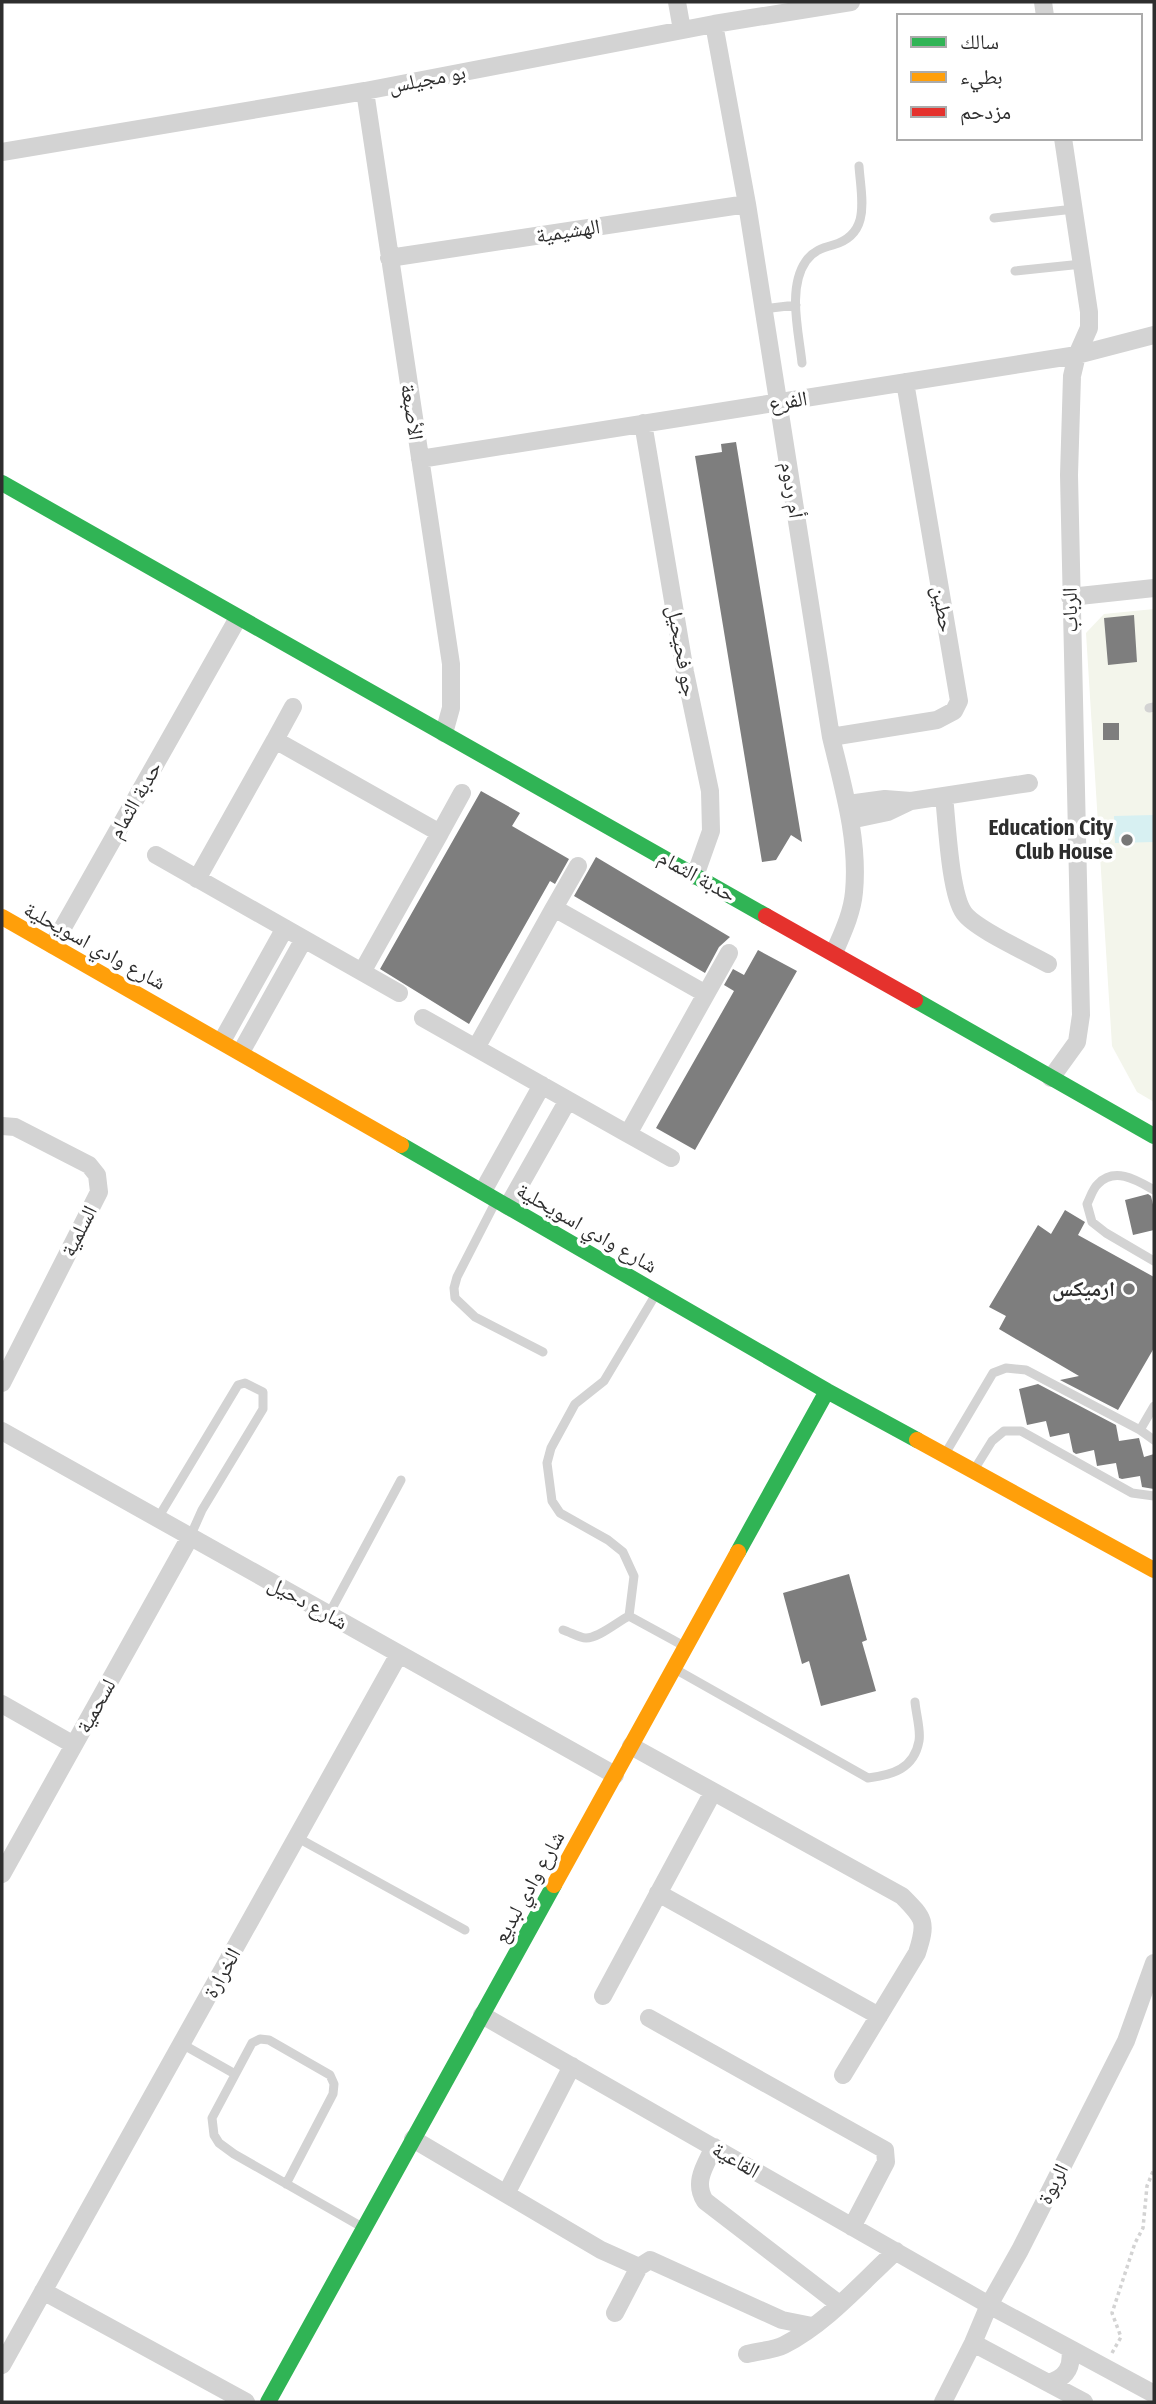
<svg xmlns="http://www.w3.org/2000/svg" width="1156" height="2404" viewBox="0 0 1156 2404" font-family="'Fira Sans Condensed','Noto Naskh Arabic',sans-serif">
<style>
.green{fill:#f3f5eb}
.water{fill:#d7f0f2}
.building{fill:#7e7e7e}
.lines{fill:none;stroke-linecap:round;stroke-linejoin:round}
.path{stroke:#d3d3d3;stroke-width:3.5;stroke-dasharray:3.5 3.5;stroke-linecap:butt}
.lane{stroke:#d3d3d3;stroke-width:9}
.street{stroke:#d3d3d3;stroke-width:18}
.fast{stroke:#30b455;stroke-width:16}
.slow{stroke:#ff9f0a;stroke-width:16}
.jam{stroke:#e5322d;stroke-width:16}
.poi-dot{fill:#777;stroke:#fff;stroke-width:2.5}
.labels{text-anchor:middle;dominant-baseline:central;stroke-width:7;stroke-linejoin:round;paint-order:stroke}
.street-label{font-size:21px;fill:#2e2e2e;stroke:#fff}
.poi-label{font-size:21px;font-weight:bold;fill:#2e2e2e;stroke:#fff;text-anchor:end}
</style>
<rect width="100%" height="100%" fill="#fff"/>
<path class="green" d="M1154 609V1102L1137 1092 1112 1046 1086 633 1104 614Z"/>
<path class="water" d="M1154 815V842L1115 843 1114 816Z"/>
<path class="building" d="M736 442 802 842 791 835 776 860 762 862 695 456 722 452 721 444Z
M1134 615 1137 662 1108 665 1104 618Z
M1103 723H1119V740H1103Z
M481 791 520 813 512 826 569 859 555 884 550 881 469 1024 380 969Z
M596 857 730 937 719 947 705 973 574 896Z
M758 950 797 971 695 1150 656 1128 734 991 724 985 733 969 744 975Z
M1148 1194 1151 1196 1154 1209V1230L1133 1235 1125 1200Z
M1065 1210 1085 1222 1078 1235 1154 1277V1348L1118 1410 1060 1380 1079 1376 999 1329 1006 1316 989 1307 1038 1225 1051 1234Z
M1038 1384 1116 1425 1119 1441 1139 1438 1144 1457 1154 1454V1489L1142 1487 1140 1476 1122 1479 1119 1478 1116 1463 1097 1466 1094 1450 1076 1454 1073 1452 1069 1433 1050 1437 1046 1421 1027 1425 1019 1389Z
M849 1574 867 1640 862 1642 876 1691 821 1706 809 1661 802 1664 783 1593Z"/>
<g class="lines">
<path class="path" d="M1112 2353 1121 2337 1112 2313 1135 2243 1143 2228 1147 2186 1154 2169"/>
<path class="lane" d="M994 218 1074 209
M1015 271 1082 264
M763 309 796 305
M802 363C799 333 787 288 806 261 813 251 822 248 833 245 872 234 861 197 859 166
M1149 708 1154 707
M1154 1190C1138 1181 1115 1166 1098 1184 1093 1188 1090 1198 1087 1204L1092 1222 1106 1233 1154 1261
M496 1201 457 1277 454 1288 455 1298 475 1317 543 1352
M1140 1430 1154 1406
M945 1454 993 1373 1006 1368 1026 1370 1140 1430 1154 1440
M974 1470 992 1441 1004 1431H1021L1132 1493 1154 1496
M158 1518 238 1385 245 1383 263 1392V1409L202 1510 190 1537
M329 1614 401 1480
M629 1616 684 1646
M563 1630C570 1632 579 1638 586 1638 599 1638 617 1622 629 1616L634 1576 623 1552 608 1540 560 1513 552 1501 547 1463 551 1448 575 1404 604 1381 656 1294
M675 1669 868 1778C892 1775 914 1769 919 1741 921 1730 916 1714 915 1702
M298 1838 465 1930
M182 2044 235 2074
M286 2184 333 2094 334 2084 330 2075 269 2040 260 2039 252 2043 212 2118 214 2135 219 2143 234 2154 362 2227"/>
<path class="street" d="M677 2 682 30
M1043 2 1045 16
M714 24 747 204 831 737C843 787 859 840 854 892 852 914 842 934 834 953
M365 91 451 664V708L444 733
M2 152 365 91 714 24 851 2
M389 258 747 204
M643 423 685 672 710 791 711 831 695 876
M420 459 1077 355 1154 335
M1070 597 1154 588
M831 737 937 720 954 711 959 701 905 382
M275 740 293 707
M944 796C947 823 950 894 964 913 975 929 1029 953 1048 964
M848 804 885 799 911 801 1029 783
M850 820 888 812 911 801
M440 833 462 793
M156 855 362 972 440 833 275 740 197 879
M554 908 578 866
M53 945 238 618
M362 972 399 993
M706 994 729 953
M423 1018 628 1134 706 994 554 908 476 1048
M222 1041 285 928
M241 1052 304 939
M1051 1078 1077 1042 1081 1015 1069 475 1072 376 1077 355 1089 328V312L1063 138
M2 1126 15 1127 89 1165 97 1175 99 1192 2 1383
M628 1134 671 1158
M483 1191 542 1085
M508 1206 568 1100
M2 1431 615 1775
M2 1704 74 1745
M631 1746 902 1896C925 1919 927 1922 917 1953L843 2075
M2 1874 190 1537
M658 1893 879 2016
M603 1996 713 1792
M482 2015 989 2305 1154 2394
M649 2018 885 2150 886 2162 852 2227
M413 2139 601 2250 639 2267
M714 2147C705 2166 693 2182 705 2201L839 2304
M506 2194 572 2066
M43 2291 246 2402
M615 2313 639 2267 650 2260 782 2320 812 2326
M973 2343 1084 2402
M747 2354C759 2351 774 2350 784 2345 827 2323 861 2283 896 2251
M2 2365 399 1654
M1048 2383C1066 2378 1073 2367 1070 2349
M943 2402 973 2343 989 2305 1020 2250 1126 2041 1154 1963"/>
<path class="fast" d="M2 483 766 916
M915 1000 1154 1136
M401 1145 827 1391 917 1440
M738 1552 827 1391
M268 2402 554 1885"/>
<path class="slow" d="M2 917 401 1145
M917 1440 1154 1570
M554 1885 738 1552"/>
<path class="jam" d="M766 916 915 1000"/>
</g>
<g class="poi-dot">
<circle cx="1127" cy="840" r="7"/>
<circle cx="1129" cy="1289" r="7"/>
</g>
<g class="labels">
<g class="street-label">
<text transform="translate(427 79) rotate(-11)">بو مجيلس</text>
<text transform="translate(568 231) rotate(-9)">الهشيمية</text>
<text transform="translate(788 401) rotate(-9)">الفرع</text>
<text transform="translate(412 412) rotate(81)">الأصبعة</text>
<text transform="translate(792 490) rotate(81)">أم ردوم</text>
<text transform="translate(943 609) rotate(80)">حطين</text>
<text transform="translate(1070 610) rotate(-91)">الرباب</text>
<text transform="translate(682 651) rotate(80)">جو فحيحيل</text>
<text transform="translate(135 800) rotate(-60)">حدبة الثمام</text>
<text transform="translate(697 876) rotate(29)">حدبة الثمام</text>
<text transform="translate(95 946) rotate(29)">شارع وادي اسويحلية</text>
<text transform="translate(587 1228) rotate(30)">شارع وادي اسويحلية</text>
<text transform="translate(79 1231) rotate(-63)">السلمية</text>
<text transform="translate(308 1603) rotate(29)">شارع دحيل</text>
<text transform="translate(96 1706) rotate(-61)">لسحمية</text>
<text transform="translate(529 1887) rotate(-61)">شارع وادي لبديع</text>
<text transform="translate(222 1973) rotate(-61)">الخرارة</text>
<text transform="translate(736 2160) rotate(30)">القاعية</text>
<text transform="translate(1053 2184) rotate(-63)">الربوة</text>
</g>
<g class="poi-label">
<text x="1113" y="828">Education City<tspan x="1113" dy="24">Club House</tspan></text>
<text x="1115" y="1289">ارميكس</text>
</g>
</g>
<rect width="1156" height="2404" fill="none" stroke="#2e2e2e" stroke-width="7"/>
<rect x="897" y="14" width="245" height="126" fill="#ffffff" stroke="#ababab" stroke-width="2"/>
<rect x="911" y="37" width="35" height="10" fill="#30b455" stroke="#ababab" stroke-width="2"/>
<text x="960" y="49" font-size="21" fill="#2e2e2e">سالك</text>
<rect x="911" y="72" width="35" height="10" fill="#ff9f0a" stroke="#ababab" stroke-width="2"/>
<text x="960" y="84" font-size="21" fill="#2e2e2e">بطيء</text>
<rect x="911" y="107" width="35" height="10" fill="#e5322d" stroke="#ababab" stroke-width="2"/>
<text x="960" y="119" font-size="21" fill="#2e2e2e">مزدحم</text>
</svg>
